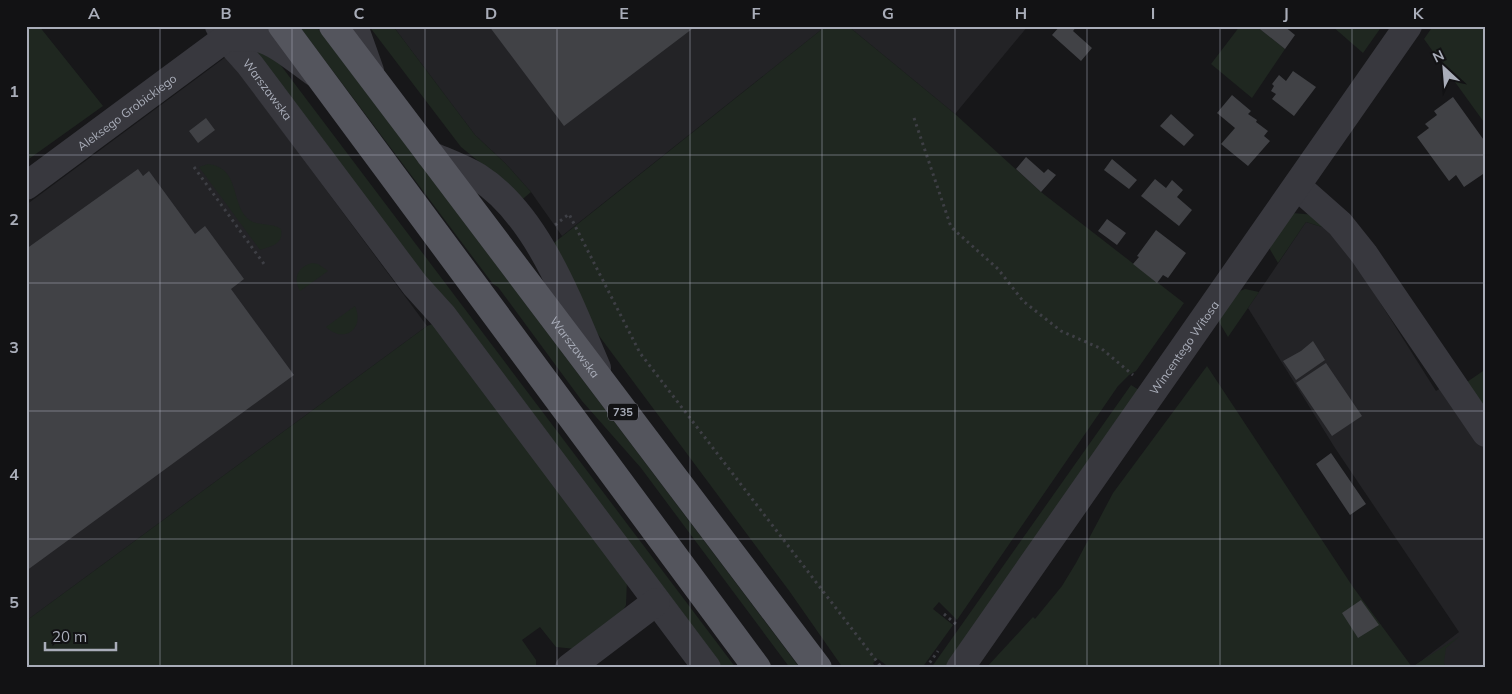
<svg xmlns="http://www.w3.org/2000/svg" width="1512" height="694" viewBox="0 0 1512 694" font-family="Mulish,sans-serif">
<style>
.built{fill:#232326}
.green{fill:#1f2720}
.building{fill:#414246}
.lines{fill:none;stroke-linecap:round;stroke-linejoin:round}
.path{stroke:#3e3f45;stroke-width:3;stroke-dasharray:2.5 4;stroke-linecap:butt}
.minor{stroke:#38383e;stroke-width:28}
.major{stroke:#54555d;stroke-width:28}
.grid{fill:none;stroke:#a9adb9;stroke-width:1;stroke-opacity:0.55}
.labels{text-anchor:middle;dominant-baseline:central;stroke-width:4;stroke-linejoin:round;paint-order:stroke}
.shield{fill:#121214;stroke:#7c7e88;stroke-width:1}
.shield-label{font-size:11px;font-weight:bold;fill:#a9adb9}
.street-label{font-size:12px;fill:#a9adb9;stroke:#121214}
.neatline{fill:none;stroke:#a9adb9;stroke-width:2}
.grid-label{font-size:16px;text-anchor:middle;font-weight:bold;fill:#a9adb9}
</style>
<rect width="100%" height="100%" fill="#171719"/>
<path class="built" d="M393 26H826L562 236 531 192 505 163 475 135Z
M848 26H1028L955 114Z
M227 56 427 326 26 621V205Z
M1306 222 1335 231 1436 391 1462 375 1486 413V668H1412L1459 632 1335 448 1248 308Z"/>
<path class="green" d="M26 26H39L103 106 26 161Z
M299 26H316L800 668H790L641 468 582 401 498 287 493 284Z
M369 26H393L475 135 505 163 531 192 518 203 488 169 461 147Z
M826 26H848L955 114 1041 192 1184 303 1136 371 1129 375 1118 386 957 620 939 602 933 609 953 625 922 668H890L878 659 873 663 876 668H843L790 592 597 333 550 246Z
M1240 26H1256L1285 49 1252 98 1211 64Z
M1332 26H1382L1363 53Z
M1433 26H1486V125L1424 39Z
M255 51 273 55 736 668H717Z
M208 164C240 168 230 200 247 218 256 227 271 222 281 229 284 244 272 246 260 250L199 167Z
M1292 213 1317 215 1335 231 1306 222 1278 263 1268 246Z
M312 263 318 264 328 271 300 291C293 279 297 267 312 263Z
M1245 289 1259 292 1228 337 1219 322 1220 316 1240 291Z
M355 306C365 329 344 344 326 327Z
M435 323 627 580 626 605 620 616 576 649 556 647 540 627 522 640 536 660V668H26V621L427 326Z
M1207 366 1353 587 1412 667 1460 636 1446 648 1444 662 1446 668H986L1033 617 1035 619 1062 586 1076 563 1113 493Z
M1486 369V413L1467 382Z
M1131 385 1139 390 945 668H931Z"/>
<path class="building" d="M489 26H696L564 126Z
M1060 26H1077L1073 31 1092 48 1081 61 1052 35Z
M1256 26H1284L1295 35 1285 49Z
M1293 71 1316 87 1294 116 1272 99 1276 94 1271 91 1274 86 1272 84 1279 75 1286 81Z
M1232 95 1251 111 1248 114 1257 120 1256 122 1268 131 1264 136 1270 141 1248 166 1221 144 1235 128 1217 113Z
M1453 97 1486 143V172L1464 187 1456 175 1449 181 1417 137 1429 128 1425 124 1437 115 1434 111Z
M1171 114 1194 135 1184 146 1160 126Z
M206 118 215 130 198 143 189 131Z
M1026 157 1044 173 1048 169 1056 175 1041 192 1016 169Z
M1112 159 1137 180 1129 189 1104 170Z
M138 169 143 176 149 171 195 234 205 226 244 279 231 289 294 375 26 571V249Z
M1155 179 1166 188 1172 180 1183 190 1177 197 1192 210 1179 226 1141 196Z
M1107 219 1126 233 1117 245 1098 231Z
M1156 230 1186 253 1168 278 1163 275 1157 283 1133 264 1139 257 1137 256Z
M1313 341 1325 360 1296 380 1283 361 1301 351Z
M1326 363 1362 416 1332 436 1296 383Z
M1331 453 1366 504 1350 515 1316 464Z
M1361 600 1379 625 1358 638 1342 613Z"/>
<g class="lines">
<path class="path" d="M914 118 951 227 998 269 1023 301 1061 331 1102 349 1133 375
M194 167 264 264
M555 225 569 214 640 353 882 668
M944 614 957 625
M926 668 938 651"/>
<g class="minor">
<path id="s1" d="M219 26 226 38 250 65 415 285 443 316 707 668"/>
<path d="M354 26 370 71"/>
<path d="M430 155C446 162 463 168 478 177 538 215 570 305 597 368"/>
<path id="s2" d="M26 186 226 38C237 37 247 36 258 38 277 42 299 62 315 73"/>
<path d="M1297 186 1340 224 1364 254 1486 433"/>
<path d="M569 668 656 602"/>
<path id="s3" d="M960 668 1408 26"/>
</g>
<g class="major">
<path d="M282 26 757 668"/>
<path id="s4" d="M333 26 818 668"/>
</g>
</g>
<path class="grid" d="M160 26V668M292 26V668M425 26V668M557 26V668M690 26V668M822 26V668M955 26V668M1087 26V668M1220 26V668M1352 26V668M26 155H1486M26 283H1486M26 411H1486M26 539H1486"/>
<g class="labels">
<rect class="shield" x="608" y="403.5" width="30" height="17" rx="4"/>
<g class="shield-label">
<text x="623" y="412">735</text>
</g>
<g class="street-label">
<text stroke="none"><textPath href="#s1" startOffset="80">Warszawska</textPath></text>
<text stroke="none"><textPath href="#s2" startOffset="125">Aleksego Grobickiego</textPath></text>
<text stroke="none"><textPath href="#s3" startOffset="391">Wincentego Witosa</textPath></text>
<text stroke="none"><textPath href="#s4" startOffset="402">Warszawska</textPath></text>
</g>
</g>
<rect width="1512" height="694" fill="none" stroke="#121214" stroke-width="55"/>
<g transform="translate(1444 68) rotate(334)" stroke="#121214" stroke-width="4" paint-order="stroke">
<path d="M0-4L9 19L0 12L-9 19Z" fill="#a9adb9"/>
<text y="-8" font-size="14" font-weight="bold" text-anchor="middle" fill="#a9adb9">N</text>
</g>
<path d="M45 642v8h71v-8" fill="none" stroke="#a9adb9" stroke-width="2.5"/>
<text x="52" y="642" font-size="15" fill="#a9adb9" stroke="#121214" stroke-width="4" paint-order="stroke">20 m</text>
<rect x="28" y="28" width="1456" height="638" class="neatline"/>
<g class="grid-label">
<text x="94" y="19">A</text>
<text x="226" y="19">B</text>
<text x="359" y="19">C</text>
<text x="491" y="19">D</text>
<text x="624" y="19">E</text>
<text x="756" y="19">F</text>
<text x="888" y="19">G</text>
<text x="1021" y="19">H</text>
<text x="1153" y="19">I</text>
<text x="1286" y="19">J</text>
<text x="1418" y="19">K</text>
<text x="14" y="97">1</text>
<text x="14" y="225">2</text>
<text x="14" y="353">3</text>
<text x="14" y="480">4</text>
<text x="14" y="608">5</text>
</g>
</svg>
